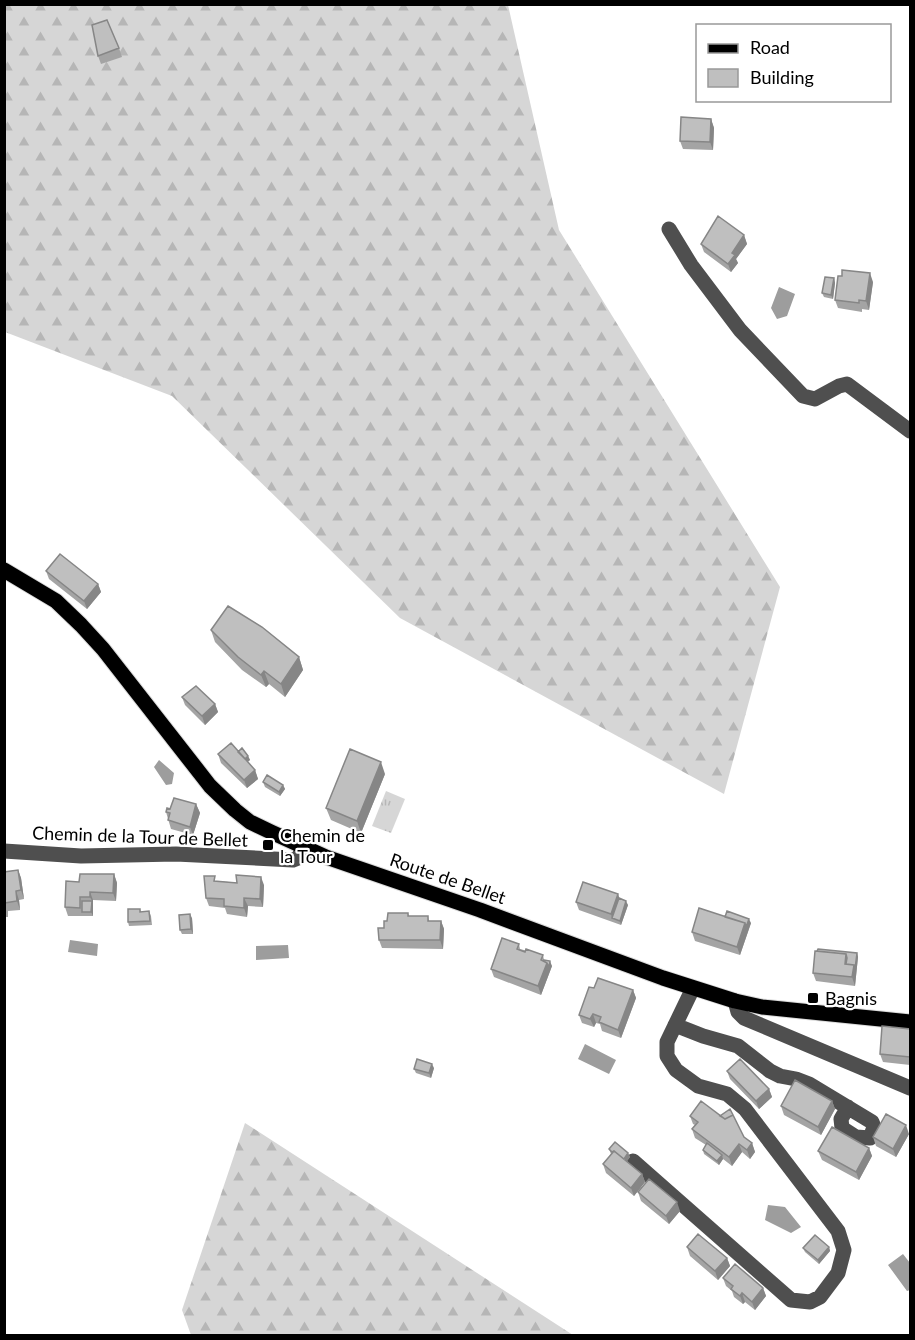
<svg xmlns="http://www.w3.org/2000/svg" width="915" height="1340" viewBox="0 0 915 1340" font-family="Lato,sans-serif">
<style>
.grass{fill:url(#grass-tufts)}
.forest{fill:url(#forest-firs)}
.water{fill:#9d9d9d}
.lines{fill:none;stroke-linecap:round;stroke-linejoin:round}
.major-casing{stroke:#dbdbdb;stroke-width:17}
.minor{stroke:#4f4f4f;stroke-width:15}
.major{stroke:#000;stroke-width:15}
.wall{fill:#a4a4a4}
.shaded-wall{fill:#868686}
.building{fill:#bfbfbf;stroke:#868686;stroke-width:1.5}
.poi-dot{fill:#000;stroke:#fff;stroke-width:2}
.labels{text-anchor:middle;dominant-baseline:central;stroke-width:4.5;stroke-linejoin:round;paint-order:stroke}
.poi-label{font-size:18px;fill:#000;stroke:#fff;text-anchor:start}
.street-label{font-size:18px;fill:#000;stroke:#fff}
</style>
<defs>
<pattern id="grass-tufts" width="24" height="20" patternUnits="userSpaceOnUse" patternTransform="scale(1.5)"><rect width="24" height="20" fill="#d6d6d6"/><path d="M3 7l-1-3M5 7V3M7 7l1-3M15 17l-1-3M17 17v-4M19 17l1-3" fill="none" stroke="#b6b6b6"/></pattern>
<pattern id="forest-firs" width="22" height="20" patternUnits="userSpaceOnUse" patternTransform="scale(1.5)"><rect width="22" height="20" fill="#d6d6d6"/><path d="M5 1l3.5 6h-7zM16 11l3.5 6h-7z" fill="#b6b6b6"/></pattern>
</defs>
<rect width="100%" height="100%" fill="#fff"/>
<path class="grass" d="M386 791 405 799 391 833 372 826Z"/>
<path class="forest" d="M4 5H508L559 230 780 587 724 794 400 618 172 396 5 332Z
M245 1123 573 1335H575H191L182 1310Z"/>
<path class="water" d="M779 287 795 294 787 316 777 319 771 308Z
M159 760 174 773 172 784 166 785 154 767Z
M70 940 98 944 97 956 68 952Z
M288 945 289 958 256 960V946Z
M585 1044 616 1060 609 1074 578 1059Z
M768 1205 785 1207 801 1227 791 1233 765 1220Z
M903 1254 910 1263V1290L907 1291 888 1265Z"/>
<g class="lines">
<defs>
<path id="major" d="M4 570 56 601 81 625 103 649 210 786 235 810 250 822 271 832 326 857 480 910 663 978 735 1001 762 1007 910 1022"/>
</defs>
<use href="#major" class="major-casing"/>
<path class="minor" d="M669 229 691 265 740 330 803 396 815 399 839 386 847 384 910 431
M4 851 81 856 176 854 293 860 298 858 303 848
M735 1001 738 1012 744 1018 910 1088
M675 1025 703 1036 738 1046 770 1071 780 1076 796 1079 809 1084 872 1122 874 1127 870 1138 856 1137 842 1128 841 1119 848 1107
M633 1161 791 1300 810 1302 820 1297 838 1273 844 1250 838 1231 745 1109 727 1094 698 1086 676 1070 667 1056V1042L693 988"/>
<use href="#major" class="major"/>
</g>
<path class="wall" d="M119 48 122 57 101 64 98 56Z
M711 119 714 128 713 150 683 149 680 141Z
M744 235 747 244 736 259 738 263 731 272 704 252 701 244Z
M834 278 835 283 833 299 824 297 822 293Z
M873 282 869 310 862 309V312L838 308 835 300Z
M46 571 98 584 101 592 87 609 49 579Z
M211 630 299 657 303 670 285 697 269 684 266 687 242 670 215 642Z
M182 697 215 704 218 712 205 725 185 705Z
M218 754 248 756 250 760 247 762 255 770 258 779 247 788 221 763Z
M385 774 361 833 331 820 326 808Z
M263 782 283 785 285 789 280 796 265 787Z
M196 804 200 813 193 835 171 829 166 812 170 809Z
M18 870 21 878 24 899 19 900 20 910 8 911V917H4V872Z
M114 874 117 883 116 901 93 900V916H68L65 907 79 882Z
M217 881 264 885 263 907 248 906 247 917 227 914 225 908 209 906 206 898Z
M618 894 619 898 628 905 621 925 579 910 576 902Z
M140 909 141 912 149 911 151 916 152 925 129 926 128 922Z
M408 913 409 916H428L429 921H441L444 929 443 949 382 948 379 940 387 921Z
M725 917 751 923 740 955 695 941 692 932Z
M192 918 193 934H182L180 930Z
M519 944 520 949 543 955 544 960 552 966 541 995 494 977 491 969Z
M857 953 858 957 855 986 816 981 813 973Z
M594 988 633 990 636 998 621 1038 602 1031 600 1024 596 1023 594 1027 582 1023 579 1015Z
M910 1029V1065L883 1062 880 1054Z
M434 1068 431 1078 416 1073 414 1069Z
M727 1071 769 1089 772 1097 759 1109 730 1079Z
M832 1101 835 1109 821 1135 784 1115 781 1106Z
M690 1116 744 1137 752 1143 755 1152 750 1159 742 1152 732 1166 723 1159 719 1165 704 1154 703 1150 706 1145 695 1138 692 1129 695 1125 693 1124Z
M909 1134 896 1157 876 1146 873 1137Z
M869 1148 872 1156 859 1180 822 1160 818 1151Z
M609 1149 628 1153 630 1157 627 1161 642 1174 645 1182 634 1196 606 1173 603 1164 611 1154Z
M638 1192 680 1211 669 1224 641 1201Z
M687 1247 727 1258 730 1266 718 1280 690 1256Z
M829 1247 830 1251 819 1264 805 1252 803 1248Z
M723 1278 763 1288 766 1296 755 1310 745 1302 743 1304 734 1297 732 1291 726 1286Z"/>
<path class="shaded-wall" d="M711 119 714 128 713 150 710 142Z
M744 235 747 244 736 259 738 263 731 272 728 264 732 253Z
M870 273 873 282 869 310 866 301Z
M834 278 835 283 833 299 831 295Z
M98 584 101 592 87 609 84 601Z
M299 657 303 670 285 697 281 684Z
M264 671 269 684 266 687 261 675Z
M215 704 218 712 205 725 202 716Z
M248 756 250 760 245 764 244 760Z
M381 762 385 774 361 833 357 821Z
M255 770 258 779 247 788 244 780Z
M283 785 285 789 280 796 279 792Z
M196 804 200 813 193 835 190 827Z
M18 870 21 878 24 899 21 890Z
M114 874 117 883 116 901 113 893Z
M261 877 264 885 263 907 260 899Z
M16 891 19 900 20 910 17 901Z
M90 892 93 900V916L91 912 92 901 90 897Z
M618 894 621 903 612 918 611 914Z
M244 898 248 906 247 917 244 908Z
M626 901 628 905 621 925 620 921Z
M190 914 192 918 193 934 191 929Z
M749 919 751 923 740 955 737 947 745 923Z
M441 921 444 929 443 949 440 940Z
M857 953 858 957 855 986 852 977 854 965Z
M550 961 552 966 541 995 538 986 547 963Z
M633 990 636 998 621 1038 618 1030Z
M593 1014 596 1023 594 1027 590 1019Z
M432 1064 434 1068 431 1078 429 1073Z
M769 1089 772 1097 759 1109 756 1101Z
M832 1101 835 1109 821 1135 818 1127Z
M906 1125 909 1134 896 1157 893 1149Z
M752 1143 755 1152 750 1159 747 1150Z
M739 1144 742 1152 732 1166 729 1157Z
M869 1148 872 1156 859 1180 856 1172Z
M628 1153 630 1157 624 1165 622 1161Z
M722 1155 723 1159 719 1165 717 1161Z
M642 1174 645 1182 634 1196 631 1188Z
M677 1202 680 1211 669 1224 666 1216Z
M829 1247 830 1251 819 1264 818 1260Z
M727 1258 730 1266 718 1280 715 1271Z
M763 1288 766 1296 755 1310 752 1302Z
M742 1293 745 1302 743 1304 740 1296Z"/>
<path class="building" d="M107 20 119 48 98 56 92 25Z
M681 117 711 119 710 142 680 141Z
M718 216 744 235 732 253 735 255 728 264 701 244Z
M842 270 870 273 866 301 859 300V303L835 300 838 276H842Z
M825 277 834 278 831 295 822 293Z
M60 554 98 584 84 601 46 571Z
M228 606 262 627 299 657 281 684 264 671 261 675 238 657 211 630Z
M196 686 215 704 202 716 182 697Z
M231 743 255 770 244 780 218 754Z
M242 748 248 756 245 759 238 752Z
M350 749 381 762 357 821 326 808Z
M267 775 283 785 279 792 263 782Z
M174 798 196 804 190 827 168 820 170 813 166 812 167 808 170 809Z
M18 870 21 890 16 891 17 901 5 903V908H4V872Z
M80 874H114L113 893 90 892V897H80V908L65 907 66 881 79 882Z
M236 875 261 877 260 899 244 898V908L224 906V899L206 898 204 876H215L214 881 237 883Z
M583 882 618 894 611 914 576 902Z
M619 898 626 901 620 921 612 918Z
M82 901H92L91 912H82Z
M699 908 745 923 737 947 692 932Z
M128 909H140V912L149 911 150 921 128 922Z
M727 911 749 919 746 927 745 923 725 917Z
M388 913H408V916H428V921H441L440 940H379L378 928H384V921H387Z
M190 914 191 929 180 930 179 915Z
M502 938 519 944 517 949 525 952 526 949 543 955 541 960 547 963 538 986 491 969Z
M818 949 857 953 855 969 854 965 846 964 847 958 846 954 817 951Z
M815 951 846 954 845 964 854 965 852 977 813 973Z
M544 960 550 961 549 967 547 963 544 961Z
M598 978 633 990 618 1030 599 1022 601 1017 593 1014 590 1019 579 1015 589 987 594 988Z
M882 1026 910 1029V1057L880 1054Z
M417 1059 432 1064 429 1073 414 1069Z
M740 1059 769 1089 756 1101 727 1071Z
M795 1080 832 1101 818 1127 781 1106Z
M701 1101 725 1119 733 1115 744 1137 752 1143 747 1150 739 1144 729 1157 692 1129 698 1122 690 1116Z
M730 1109 733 1115 725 1119 720 1116Z
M886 1114 906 1125 893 1149 873 1137Z
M832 1127 869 1148 856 1172 818 1151Z
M615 1142 628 1153 624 1159 614 1151 612 1152 609 1149Z
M707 1143 722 1155 717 1161 703 1150Z
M614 1151 642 1174 631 1188 603 1164Z
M649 1179 677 1202 666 1216 638 1192Z
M698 1234 727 1258 715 1271 687 1247Z
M815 1235 829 1247 818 1260 803 1248Z
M735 1264 763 1288 752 1302 742 1293 740 1296 731 1289 733 1286 723 1278Z"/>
<g class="poi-dot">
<rect x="262" y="839" width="12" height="12" rx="3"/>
<rect x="807" y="992" width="12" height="12" rx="3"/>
</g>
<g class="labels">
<g class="poi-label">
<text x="280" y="835">Chemin de<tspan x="280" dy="21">la Tour</tspan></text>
<text x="825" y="998">Bagnis</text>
</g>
<g class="street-label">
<text transform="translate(140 836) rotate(2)">Chemin de la Tour de Bellet</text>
<text transform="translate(448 878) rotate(19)">Route de Bellet</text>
</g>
</g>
<rect width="915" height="1340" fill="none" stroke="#000000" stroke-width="12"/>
<rect x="696" y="24" width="195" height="78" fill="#ffffff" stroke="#999999" stroke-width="1.5"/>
<rect x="708" y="44" width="30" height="9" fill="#000000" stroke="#999999" stroke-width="1.5"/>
<text x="750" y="54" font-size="18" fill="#000000">Road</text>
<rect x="708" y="69" width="30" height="18" fill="#bfbfbf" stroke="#999999" stroke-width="1.5"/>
<text x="750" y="84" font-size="18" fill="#000000">Building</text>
</svg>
